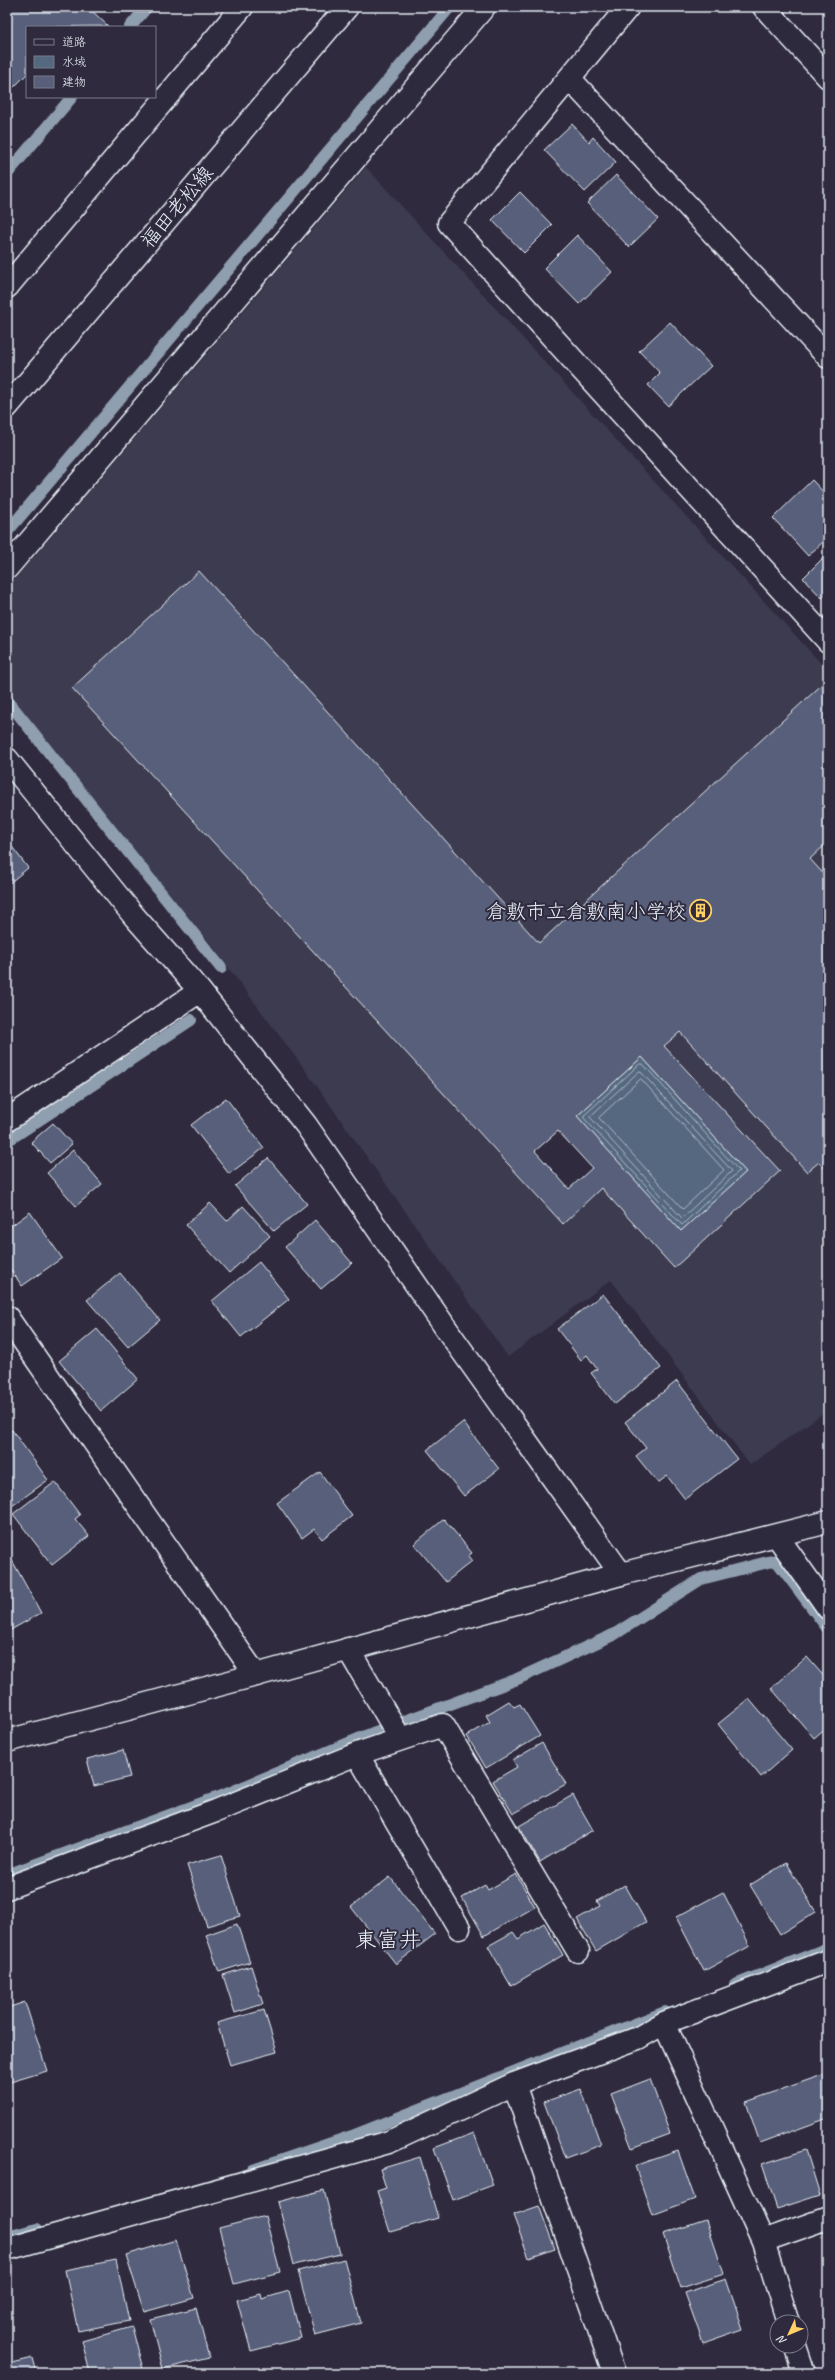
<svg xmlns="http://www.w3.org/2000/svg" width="835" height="2380" viewBox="0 0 835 2380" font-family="Caveat,'Klee One',sans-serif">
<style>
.built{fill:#3c3a4f}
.water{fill:#54687f;stroke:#8f9faf}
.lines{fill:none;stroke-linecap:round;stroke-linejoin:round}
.shore{stroke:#adbac8;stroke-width:1}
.stream{stroke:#8f9faf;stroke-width:12}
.building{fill:#595e7a;stroke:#e8f1f8;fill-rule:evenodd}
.street-casing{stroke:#e8f1f8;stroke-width:25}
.secondary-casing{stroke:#e8f1f8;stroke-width:25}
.street{stroke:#2f2a3d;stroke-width:22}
.secondary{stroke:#2f2a3d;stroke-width:22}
.labels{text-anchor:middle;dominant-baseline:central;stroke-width:4;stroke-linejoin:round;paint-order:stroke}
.street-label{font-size:20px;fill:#e8f1f8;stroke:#2f2a3d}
.poi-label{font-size:20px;fill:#e8f1f8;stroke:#2f2a3d;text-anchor:end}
.quarter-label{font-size:22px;fill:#e8f1f8;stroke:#2f2a3d}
</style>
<rect width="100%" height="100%" fill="#2f2a3d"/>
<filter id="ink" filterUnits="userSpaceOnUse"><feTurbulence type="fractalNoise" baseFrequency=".025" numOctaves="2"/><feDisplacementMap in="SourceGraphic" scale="8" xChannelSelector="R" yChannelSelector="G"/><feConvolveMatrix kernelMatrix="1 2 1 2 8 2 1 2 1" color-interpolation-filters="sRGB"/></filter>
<g filter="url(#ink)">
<path class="built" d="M366 167 828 671V680L539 943 199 572 563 1224 601 1188 674 1268 779 1171 664 1046 680 1032 807 1172 819 1162 828 1172V1410L750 1465 611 1280 508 1357 306 1071 218 954 7 693V588Z
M828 842V879L810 859Z"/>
<path class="water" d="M642 1057 746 1172 681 1231 577 1116Z"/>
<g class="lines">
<path class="shore" d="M640 1064H643L739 1171 682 1225 583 1117Z
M640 1071 732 1171 682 1218 590 1117Z
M641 1079 724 1170 683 1209 599 1118Z"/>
<path class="stream" d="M130 27 147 7
M7 174 72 97
M7 532 450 7
M7 700 221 968
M7 1141 191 1020
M7 1875 224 1795 375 1732 515 1680 615 1634 701 1579 776 1560 828 1629
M735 1985 828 1948
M253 2170 352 2136 665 2012
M7 2237 37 2229"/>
</g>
<path class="building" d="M7 7H92L90 9 108 26 27 27V74L7 94Z
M572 124 589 142 593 137 616 162 585 192 544 150Z
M616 175 658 219 629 247 587 203Z
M520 192 552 225 524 253 492 220Z
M577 235 612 272 579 304 544 268Z
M670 322 711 366 668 406 648 385 660 373 639 351Z
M812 480 828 497V537L808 556 773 518Z
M828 553V592L822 598 803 578Z
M199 571 539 943 827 680 828 842 810 859 828 879V1172L819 1162 807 1172 680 1032 664 1046 780 1171 674 1268 601 1188 563 1224 72 688ZM642 1057 746 1172 681 1231 577 1116ZM558 1131 592 1168 569 1189 535 1151Z
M7 840 28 868 7 885Z
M226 1098 264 1148 229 1174 191 1125Z
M53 1123 72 1144 50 1163 31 1142Z
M73 1150 102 1184 76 1206 47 1173Z
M268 1158 307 1204 274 1231 235 1186Z
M210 1203 227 1221 243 1206 270 1236 229 1273 186 1225Z
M30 1212 62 1258 22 1286 7 1264V1229Z
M315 1220 352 1263 321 1289 285 1247Z
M259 1262 289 1299 241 1337 212 1301Z
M120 1273 160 1320 128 1347 87 1300Z
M603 1294 661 1368 615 1404 591 1373 597 1369 587 1355 581 1360 557 1329Z
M97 1329 138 1379 101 1411 59 1361Z
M677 1381 737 1459 685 1499 667 1476 658 1483 636 1456 646 1448 625 1422Z
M463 1422 499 1469 464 1496 427 1450Z
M12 1430 48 1480 12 1506 7 1499V1434Z
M320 1472 352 1516 322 1539 314 1529 302 1538 277 1503Z
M55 1482 80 1515 75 1519 89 1536 52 1565 13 1514Z
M444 1519 472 1553 468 1556 472 1561 446 1582 414 1544Z
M7 1551 41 1613 7 1632Z
M807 1657 828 1681V1726L814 1738 771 1688Z
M749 1699 792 1750 761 1777 718 1724Z
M509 1701 514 1707 520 1704 540 1736 486 1768 467 1736 490 1722 486 1715Z
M542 1743 566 1784 513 1814 493 1781 517 1767 513 1760Z
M123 1750 130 1777 94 1786 87 1759Z
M573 1795 593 1830 540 1862 519 1826Z
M221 1855 240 1916 207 1926 187 1865Z
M786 1863 816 1912 780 1934 750 1885Z
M516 1874 535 1907 484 1936 462 1898 485 1885 488 1890Z
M390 1877 435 1934 396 1964 351 1907Z
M625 1885 646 1922 596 1951 577 1919 600 1906 597 1901Z
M723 1892 750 1946 704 1971 676 1917Z
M544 1923 563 1955 511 1986 488 1946 513 1932 518 1939Z
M237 1924 250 1962 219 1972 206 1935Z
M251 1966 263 2004 235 2013 223 1975Z
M25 2002 47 2071 7 2083V2008Z
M264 2010 277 2052 230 2065 217 2023Z
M828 2073V2118L760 2143 746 2102Z
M650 2079 670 2134 632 2148 611 2094Z
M581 2089 601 2145 565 2158 544 2102Z
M474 2133 493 2185 453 2200 434 2148Z
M806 2150 820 2195 777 2209 762 2164Z
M678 2151 695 2199 652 2215 635 2166Z
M420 2157 438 2218 390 2232 377 2191 386 2188 380 2169Z
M324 2190 340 2254 294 2265 278 2202Z
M539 2206 555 2249 529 2258 513 2215Z
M265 2216 280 2272 234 2284 219 2228Z
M706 2220 724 2274 681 2288 663 2234Z
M176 2240 194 2298 144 2312 126 2255Z
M344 2259 361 2323 315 2335 298 2271Z
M116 2260 129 2321 78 2331 65 2270Z
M726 2279 743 2329 703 2343 685 2293Z
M289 2291 301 2338 251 2351 237 2300 261 2294 262 2299Z
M196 2308 209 2358 163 2369 150 2319Z
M132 2327 144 2373H90L82 2341Z
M32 2358 36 2373H7V2364Z"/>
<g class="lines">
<defs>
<path id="street" d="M628 7 449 223 828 641
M764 7 828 77
M570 79 828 357
M7 568 484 7
M7 759 134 916 200 991 306 1125 450 1334 621 1574
M7 1120 200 991
M7 1317 256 1675
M777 1536 828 1608
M348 1649 400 1738
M357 1754 459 1928
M7 1888 216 1811 357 1754 443 1725 578 1951
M664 2023 763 2241 788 2322
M514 2084 614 2373
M763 2241 828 2218
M7 2249 389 2142 514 2084 638 2038 664 2023 828 1961
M795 2346 804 2373"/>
<path id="secondary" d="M7 287 242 7
M7 407 347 7
M7 1741 256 1675 621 1574 828 1522"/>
</defs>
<use href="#street" class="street-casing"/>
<use href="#secondary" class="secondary-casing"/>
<use href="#street" class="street"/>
<use href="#secondary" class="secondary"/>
</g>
</g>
<defs>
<symbol id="building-ring" viewBox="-11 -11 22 22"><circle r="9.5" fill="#2f2a3d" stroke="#ffd166" stroke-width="1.5"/><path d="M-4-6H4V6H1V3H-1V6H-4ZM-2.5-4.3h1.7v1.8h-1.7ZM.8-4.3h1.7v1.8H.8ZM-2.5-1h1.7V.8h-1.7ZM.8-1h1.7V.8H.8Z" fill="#ffd166"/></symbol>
</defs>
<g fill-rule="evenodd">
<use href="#building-ring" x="688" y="898" width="25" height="25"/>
</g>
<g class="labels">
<g class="street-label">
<text transform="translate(177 207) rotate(-50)">福田老松線</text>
</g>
<g class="poi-label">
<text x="686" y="911">倉敷市立倉敷南小学校</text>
</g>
<g class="quarter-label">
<text x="388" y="1940">東富井</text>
</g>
</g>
<rect width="835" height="2380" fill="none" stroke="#2f2a3d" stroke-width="24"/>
<rect x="12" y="12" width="811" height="2356" fill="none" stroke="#e8f1f8" stroke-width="1.5" filter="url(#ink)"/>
<rect x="26" y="26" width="130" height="72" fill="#2f2a3d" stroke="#797a88"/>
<rect x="34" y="39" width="20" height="6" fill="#2f2a3d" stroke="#797a88"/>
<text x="62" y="46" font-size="12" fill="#e8f1f8">道路</text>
<rect x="34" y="56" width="20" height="12" fill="#54687f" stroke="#797a88"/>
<text x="62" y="66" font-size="12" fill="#e8f1f8">水域</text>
<rect x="34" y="76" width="20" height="12" fill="#595e7a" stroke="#797a88"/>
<text x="62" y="86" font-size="12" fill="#e8f1f8">建物</text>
<g transform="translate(789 2334) rotate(226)"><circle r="19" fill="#2f2a3d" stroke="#797a88"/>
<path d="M0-3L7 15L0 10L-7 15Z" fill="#ffd166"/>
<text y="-6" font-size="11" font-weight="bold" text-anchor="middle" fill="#e8f1f8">N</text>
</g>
</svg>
